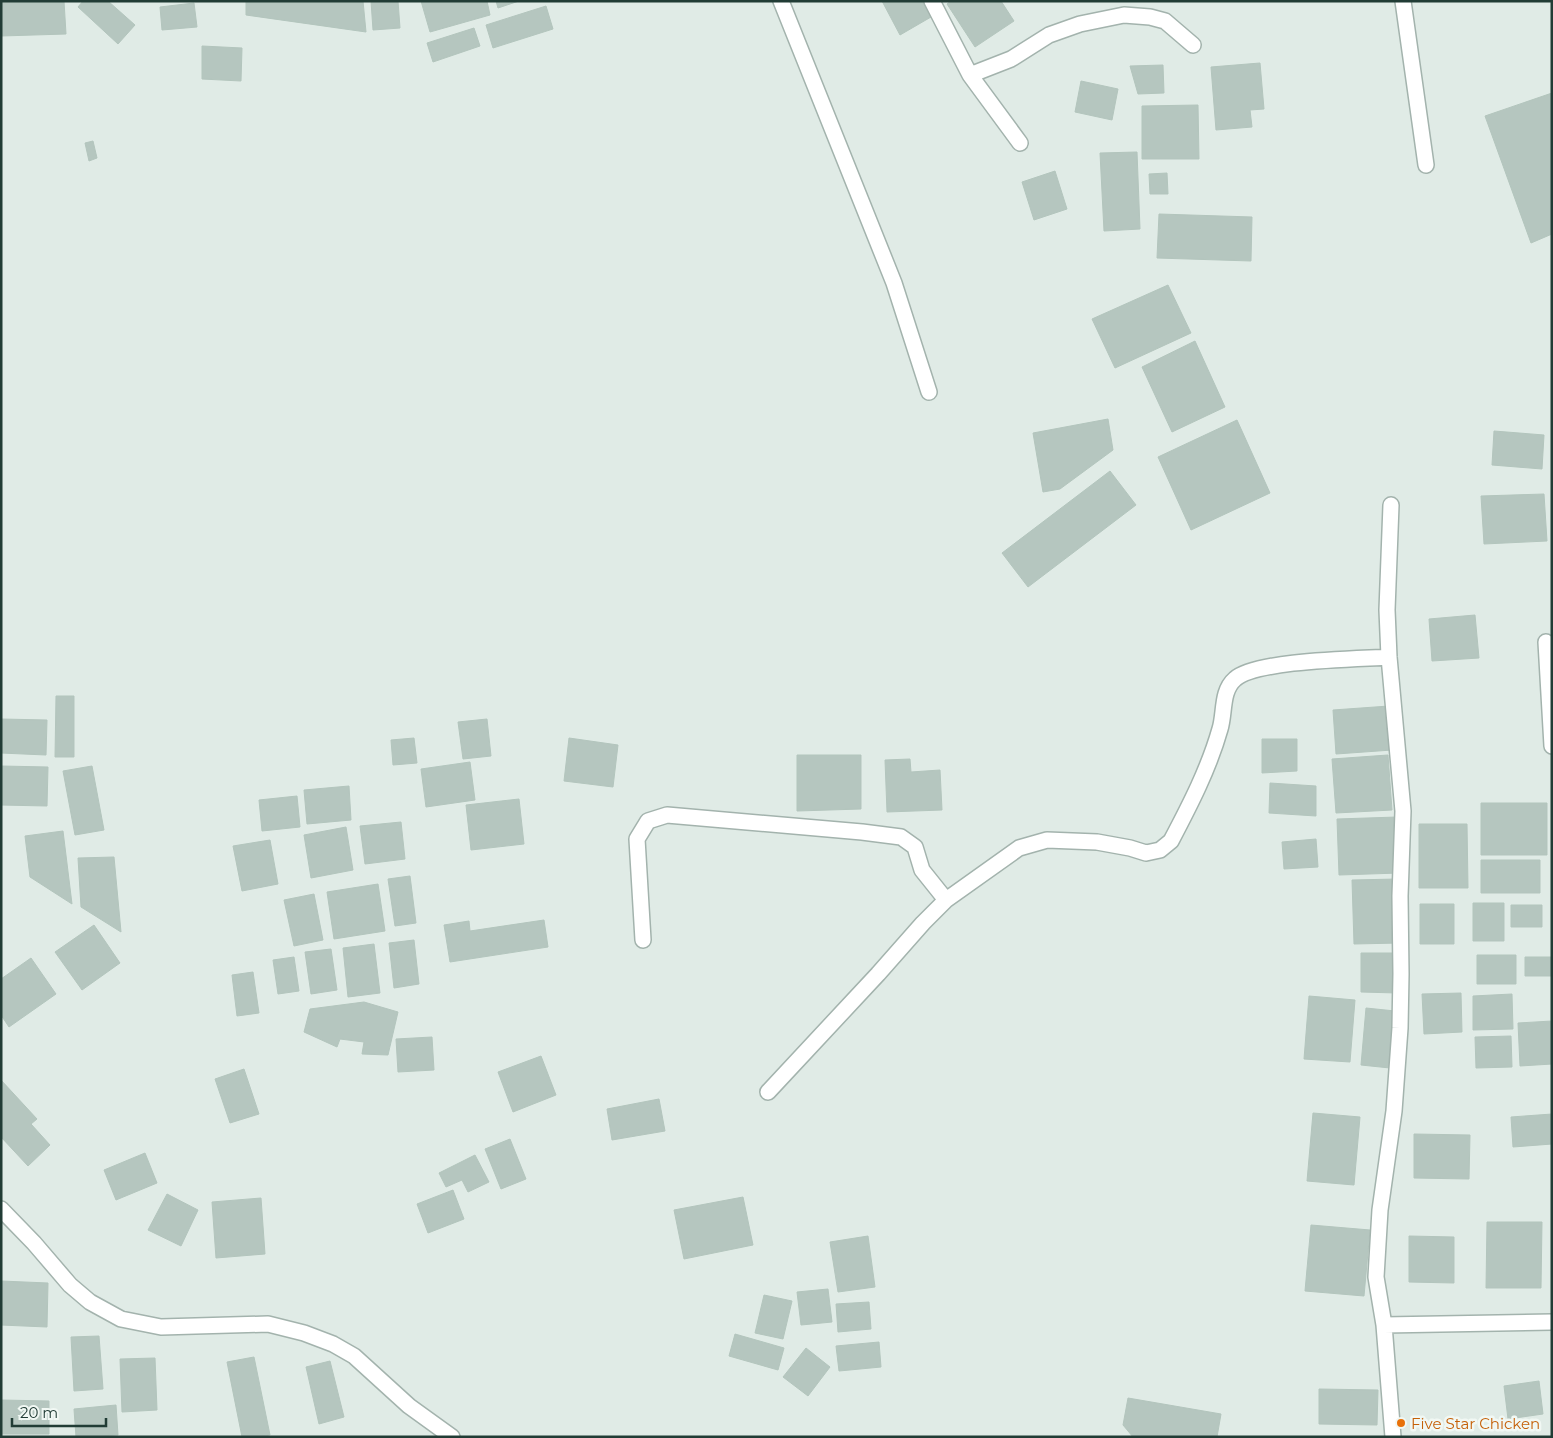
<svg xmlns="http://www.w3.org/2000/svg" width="1553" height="1438" viewBox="0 0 1553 1438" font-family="Montserrat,sans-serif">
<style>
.building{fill:#b5c6bf;stroke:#b3c5bd}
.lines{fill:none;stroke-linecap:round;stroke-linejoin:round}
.street-casing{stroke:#a3b3ad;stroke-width:18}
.street{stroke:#fff;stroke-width:15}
.food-dot{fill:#e8710a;stroke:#f1f8f4;stroke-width:2}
.labels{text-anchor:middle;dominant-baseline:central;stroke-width:5;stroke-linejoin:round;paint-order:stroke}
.food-label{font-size:15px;fill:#c56008;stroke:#f1f8f4;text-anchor:start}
</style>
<rect width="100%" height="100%" fill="#e0ebe6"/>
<path class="building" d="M1 1H64L66 34 1 36Z
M83 1H108L135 25 118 44 78 7Z
M246 1H363L366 32 246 15Z
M371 1H398L400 28 373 30Z
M421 1H487L490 15 430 32Z
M496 1H519L498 8Z
M882 1H922L931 17 900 35Z
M951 1H1001L1014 21 975 47 947 4Z
M194 3 197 27 162 30 160 7Z
M546 6 553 29 493 48 486 25Z
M474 28 480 46 433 62 427 43Z
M202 46 242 48 241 81 202 79Z
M1260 63 1264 109 1250 110 1252 127 1216 130 1211 67Z
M1163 65 1164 93 1138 94 1130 66Z
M1081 81 1118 89 1112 120 1075 112Z
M1552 93V234L1531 243 1485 116Z
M1198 105 1199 159H1142V106Z
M93 141 97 158 89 161 85 143Z
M1137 152 1140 229 1104 231 1100 153Z
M1055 171 1067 209 1034 220 1022 182Z
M1167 173 1168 194H1150L1149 174Z
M1159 214 1252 217 1251 261 1157 258Z
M1168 285 1191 333 1115 368 1092 319Z
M1195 341 1225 407 1172 432 1142 367Z
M1108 419 1113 450 1060 489 1043 492 1033 433Z
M1237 420 1270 493 1191 530 1158 457Z
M1494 431 1544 435 1542 469 1492 465Z
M1110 471 1136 505 1028 587 1002 553Z
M1544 494 1547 541 1484 544 1481 496Z
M1475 615 1479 658 1432 661 1429 619Z
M56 696H74V757H55Z
M1389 706 1392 750 1336 754 1333 710Z
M1 719 47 720 46 755 1 753Z
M487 719 491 756 463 759 458 722Z
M414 738 417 763 393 765 391 740Z
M569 738 618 745 613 787 564 781Z
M1262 739H1297V771L1262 773Z
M797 755H861V809L797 811Z
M1388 755 1392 810 1336 813 1332 759Z
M910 759 911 772 940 770 942 810 887 812 885 760Z
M470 762 475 800 426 807 421 769Z
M1 766 48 767 47 806 1 805Z
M92 766 104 830 75 835 63 771Z
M1270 783 1316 786V816L1269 813Z
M349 786 351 820 307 824 304 790Z
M297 796 300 827 262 831 259 800Z
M519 799 524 844 471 850 466 805Z
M1481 803H1547V855H1481Z
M1397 817 1399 873 1339 875 1337 819Z
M401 822 405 859 365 864 360 826Z
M1419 824H1467L1468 888H1419Z
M346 827 353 870 311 878 304 835Z
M63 831 72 904 30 877 25 836Z
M1316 839 1318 867 1284 869 1282 842Z
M270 840 278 884 242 891 233 846Z
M114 857 121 932 81 907 78 858Z
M1481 860H1540V893H1481Z
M410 876 416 923 395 926 388 879Z
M1397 879 1399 943 1354 944 1352 880Z
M378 884 385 931 334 939 327 892Z
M314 894 323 940 294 946 284 900Z
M1473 903H1504V941H1473Z
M1420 904H1454V944H1420Z
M1511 905H1542V927H1511Z
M544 920 548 947 450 962 444 925 469 921 470 931Z
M94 925 120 963 82 990 55 952Z
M414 940 419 984 394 988 389 943Z
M374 944 380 993 348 997 343 948Z
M331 949 337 990 311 994 305 952Z
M1361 953H1398L1397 993 1361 992Z
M1477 955H1516V984H1477Z
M294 957 299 991 278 994 273 960Z
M1525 957H1552V976H1525Z
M31 958 56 994 9 1027 1 1015V979Z
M253 972 259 1013 237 1016 232 975Z
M1461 993 1462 1032 1424 1034 1422 994Z
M1512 994 1513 1029 1473 1030V996Z
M1309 996 1355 1000 1350 1062 1304 1059Z
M364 1002 398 1012 388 1055 362 1054 364 1042 340 1039 337 1047 304 1032 310 1009Z
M1366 1008 1395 1011 1390 1068 1361 1065Z
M1552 1021V1064L1520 1066 1518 1023Z
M1511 1036 1512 1067 1476 1068 1475 1037Z
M432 1037 434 1070 398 1072 396 1039Z
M541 1056 556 1095 513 1112 498 1072Z
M244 1069 259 1114 230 1123 215 1079Z
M1 1080 37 1119 31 1124 50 1145 28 1166 1 1137Z
M659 1099 665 1131 612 1140 607 1109Z
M1313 1113 1360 1117 1354 1185 1307 1181Z
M1552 1114V1144L1513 1147 1511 1117Z
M1414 1134 1470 1135 1469 1179 1414 1178Z
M510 1139 526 1179 501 1189 485 1149Z
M145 1153 157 1183 116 1200 104 1170Z
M475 1155 489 1182 468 1192 462 1180 446 1187 439 1173Z
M453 1190 464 1219 428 1233 417 1204Z
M167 1194 198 1210 181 1246 148 1230Z
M743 1197 753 1245 684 1259 674 1210Z
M261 1198 265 1254 216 1258 212 1202Z
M1487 1222H1542L1541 1288H1486Z
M1311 1225 1370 1230 1364 1296 1305 1291Z
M868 1236 875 1287 838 1292 830 1242Z
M1409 1236 1454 1237V1283L1409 1282Z
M1 1281 48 1283 47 1327 1 1325Z
M828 1289 832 1322 801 1325 797 1292Z
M764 1295 792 1301 783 1339 755 1333Z
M869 1302 871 1329 838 1332 836 1304Z
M735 1334 784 1348 778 1370 729 1356Z
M99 1336 103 1389 74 1391 71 1337Z
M879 1342 881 1367 839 1371 836 1346Z
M806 1348 830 1367 808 1396 783 1377Z
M254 1357 270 1435 259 1437H242L227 1362Z
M155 1358 157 1410 122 1412 120 1359Z
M330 1361 344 1417 319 1424 306 1367Z
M1539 1381 1543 1414 1508 1419 1504 1386Z
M1319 1389 1378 1390 1377 1425 1319 1424Z
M1128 1398 1221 1414 1217 1437H1133L1123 1425Z
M1 1400 49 1401V1434H1Z
M116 1405 118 1435 76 1437 74 1409Z"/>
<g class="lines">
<defs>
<path id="street" d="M781 1 894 283 929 392
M932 1 970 75 1011 59 1049 35 1080 24 1124 15 1150 17 1165 21 1193 45
M1403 1 1426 165
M970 75 1020 143
M1391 505 1387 610 1389 657 1403 811 1400 896 1401 974 1400 1028 1394 1111 1380 1210 1376 1277 1384 1325 1552 1322
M1546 642 1552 746
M643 940 637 839 648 821 667 815 862 832 901 837 915 847 922 870 946 900
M768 1092 878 974 923 923 946 900 1019 848 1047 840 1097 842 1130 848 1146 853 1160 850 1171 841C1190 805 1209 768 1220 729 1225 713 1221 691 1235 679 1256 660 1358 659 1389 657
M1 1209 34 1243 70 1285 90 1302 121 1319 161 1327 268 1324 304 1333 333 1344 354 1356 409 1406 452 1437
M1384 1325 1393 1437"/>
</defs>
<use href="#street" class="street-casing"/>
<use href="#street" class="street"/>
</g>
<circle class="food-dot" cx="1401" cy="1423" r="5"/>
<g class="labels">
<g class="food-label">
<text x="1411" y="1423">Five Star Chicken</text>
</g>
</g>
<rect width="1553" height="1438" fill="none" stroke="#213c35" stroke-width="5"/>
<path d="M12 1418v8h94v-8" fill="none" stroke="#213c35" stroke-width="2.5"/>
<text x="20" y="1418" font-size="15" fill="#213c35" stroke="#f1f8f4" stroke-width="4" paint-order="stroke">20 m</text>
</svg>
